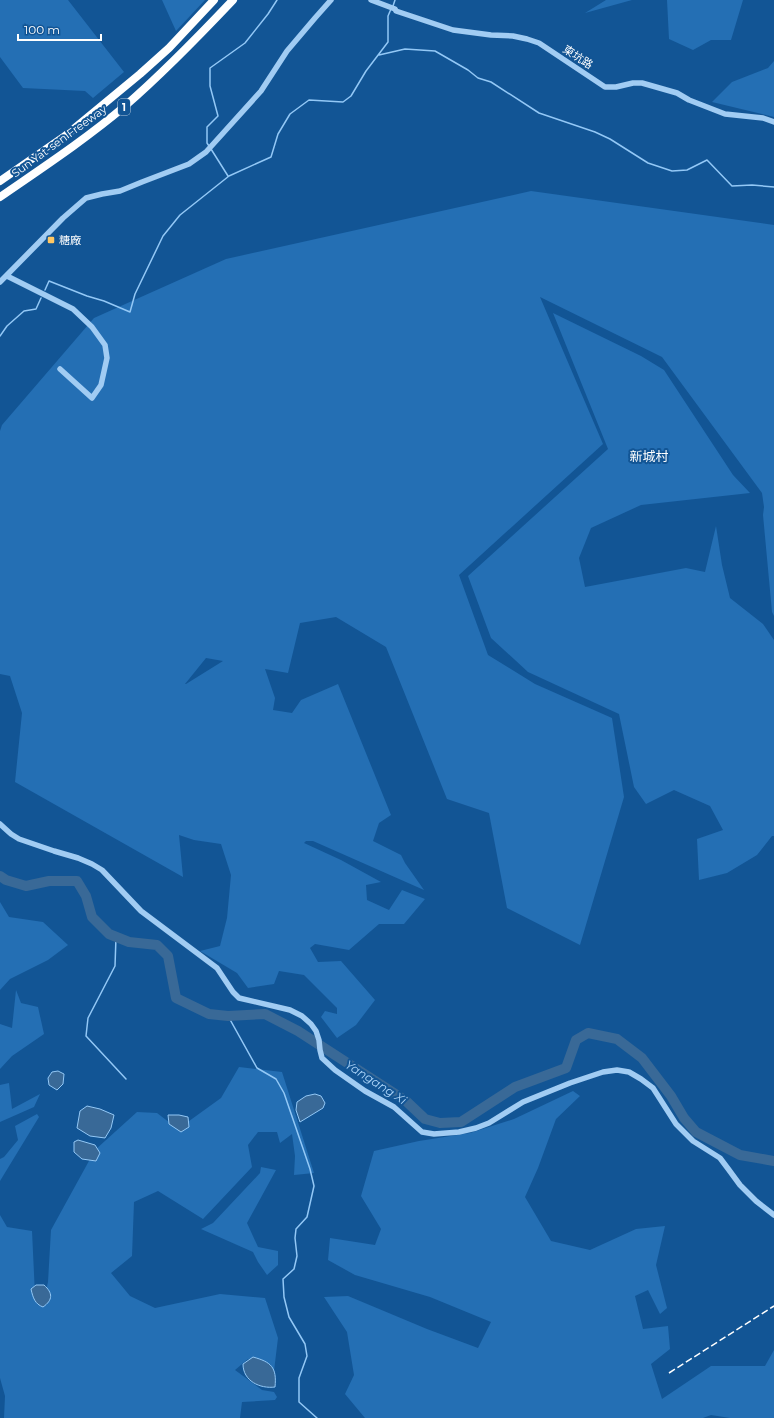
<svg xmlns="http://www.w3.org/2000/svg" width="774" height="1418" viewBox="0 0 774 1418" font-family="Montserrat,'Noto Sans TC',sans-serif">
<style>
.green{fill:#246fb4;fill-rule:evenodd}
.water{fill:#396997;stroke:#93c8f6}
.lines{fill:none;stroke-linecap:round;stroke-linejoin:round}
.stream{stroke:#93c8f6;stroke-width:1.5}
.river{stroke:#396997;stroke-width:10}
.minor{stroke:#a1ccf3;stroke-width:5.5}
.highway{stroke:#fff;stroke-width:8}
.rail{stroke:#fff;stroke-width:1.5;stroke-dasharray:7 3;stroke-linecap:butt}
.poi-dot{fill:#ffc763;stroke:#125595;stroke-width:1.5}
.labels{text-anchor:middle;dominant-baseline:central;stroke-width:4;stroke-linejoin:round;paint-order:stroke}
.shield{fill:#125595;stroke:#b8ccdf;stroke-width:1}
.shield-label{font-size:10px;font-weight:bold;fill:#fff}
.street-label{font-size:11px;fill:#fff;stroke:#125595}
.poi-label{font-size:11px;fill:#fff;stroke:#125595;text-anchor:start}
.water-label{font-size:12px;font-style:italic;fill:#aed6fa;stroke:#125595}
.quarter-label{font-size:13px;fill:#fff;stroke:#125595}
</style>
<rect width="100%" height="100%" fill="#125595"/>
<path class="green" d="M0 0H68L124 72 93 98 85 91 23 88 0 57Z
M162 0H205L176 31Z
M606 0H632L585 13Z
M667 0H743L731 40H711L693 50 669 39Z
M774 61V117L712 102 732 82 768 68Z
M531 191 774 225V616L772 612 763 515 764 507 762 493 662 357 540 297 603 444 459 575 488 655 535 684 612 718 624 797 580 945 507 908 489 813 447 799 386 647 336 617 300 623 288 673 265 669 275 698 273 710 292 713 301 700 338 684 391 815 379 823 373 841 401 855 405 863 424 890 313 841H306L304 843 341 860 381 882 366 885 367 900 389 910 402 890 425 899 404 924H379L349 950 315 944 310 948 318 962 341 961 375 1000 356 1025 337 1038 321 1017 325 1011 337 1014V1008L304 975 279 971 274 984 248 988 237 973 200 951 220 946 227 918 231 875 221 844 194 840 179 835 183 877 15 782 22 713 10 676 0 674V431L2 425 94 318 226 259ZM206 658 223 661 186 684H185Z
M553 313 641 356 664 370 733 475 750 493 641 505 591 528 579 558 585 587 686 568 705 572 716 526 722 565 730 598 763 624 774 640V836H772L757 855 727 873 699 880 697 839 723 830 710 806 674 790 646 804 634 787 619 714 528 672 491 638 468 576 608 449Z
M0 902 9 917 43 922 68 945 48 960 10 979 0 990Z
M16 990 21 1003 38 1007 44 1034 12 1056 0 1069V1024L12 1028Z
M239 1067 282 1072 314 1173 294 1175 295 1156 292 1134 280 1143 277 1132H258L248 1145 252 1167 203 1219 158 1191 134 1202 132 1256 111 1273 130 1296 155 1308 220 1294 265 1298 278 1338 274 1371 248 1359 235 1370 262 1390 274 1392 277 1397 275 1400 242 1402 240 1418H4L5 1396 0 1378V1215L7 1227 32 1231 35 1295 44 1300 48 1282 51 1230 95 1150 137 1112 157 1113 178 1129 221 1098Z
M9 1083 12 1109 40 1094 34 1107 0 1122V1085Z
M573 1091 580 1096 556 1119 538 1168 525 1197 551 1241 590 1250 636 1229 665 1226 656 1265 667 1308 660 1314 648 1290 635 1296 643 1329 668 1326 670 1349 651 1364 662 1399 711 1366H765L774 1350V1418H730L711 1415 703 1418H365L345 1394 354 1375 347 1332 324 1297 348 1296 427 1329 478 1348 491 1322 430 1297 355 1275 328 1260 330 1238 375 1245 381 1229 361 1196 374 1151 419 1141 470 1133 514 1119Z
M37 1114 39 1117 0 1181V1159L4 1157 18 1140 15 1126Z
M261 1167 276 1170 247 1223 258 1247 278 1251V1265L267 1275 258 1262 253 1252 201 1229 213 1223 260 1173Z"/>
<path class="water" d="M58 1071 64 1074 63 1084 57 1090 49 1085 48 1078 52 1072Z
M315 1094 321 1096 325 1103 323 1108 300 1122 296 1110 297 1102 306 1096Z
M87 1106 100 1109 114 1115 111 1128 105 1138 90 1136 77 1128 80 1111Z
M168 1115H179L188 1117 189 1127 181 1132 169 1124Z
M78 1140 95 1145 100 1153 96 1161 82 1159 74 1152V1142Z
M36 1285H44C53 1293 53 1300 43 1307 35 1304 33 1298 31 1289Z
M253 1357C271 1362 277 1367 275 1387 260 1389 243 1381 243 1364Z"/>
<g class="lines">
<path class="stream" d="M393 6 395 0
M379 55 405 49 435 51 468 70 478 78 491 82 539 113 595 132 610 139 648 163 672 171 687 170 707 160 732 186 752 185 774 187
M209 146 207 143V127L218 116 210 86V68L245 43 268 14 277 0
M211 149 228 176
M45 290 49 281 87 296 104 301 130 312 135 294 163 236 180 215 229 176 271 157 278 134 290 114 309 100 343 102 351 96 366 71 388 42V16L391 9
M0 336 7 326 24 311 36 309 41 298
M116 937 115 966 88 1018 86 1036 126 1079
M228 1016 257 1068 276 1079 284 1093 310 1169 314 1186 307 1217 296 1229 295 1238 297 1256 294 1269 283 1279 284 1297 289 1317 305 1344 307 1356 299 1378V1402L317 1418"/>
<path class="river" d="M0 876 6 880 26 886 49 881H77L86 896 92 917 109 934 129 942 157 945 168 956 176 998 209 1014 228 1016 265 1014 298 1031 406 1101 425 1119 440 1123 461 1122 515 1087 566 1068 576 1040 588 1033 617 1039 642 1058 671 1096 684 1118 696 1132 740 1155 774 1161"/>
<path class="minor" d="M371 0 395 9 396 11 453 30 491 35 513 36 527 39 539 43 605 87H616L633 83H642L677 93 689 100 725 114 763 118 774 122
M7 276 73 309 92 327 105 345 107 358 101 385 92 398 60 369
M0 282 63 218 86 198 102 194 120 191 142 182 189 164 206 152 261 91 287 51 315 18 331 0
M0 824 11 834 19 839 54 851 78 858 92 864 102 870 141 911 217 968 233 992 239 998 290 1010 302 1016 311 1024 316 1031 319 1040 320 1050 322 1058 335 1070 365 1091 394 1107 422 1132 434 1134 459 1132 476 1128 489 1123 523 1102 570 1083 603 1072 617 1070 629 1072 641 1079 653 1088 676 1124 693 1141 720 1158 729 1170 740 1185 756 1201 774 1215"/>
<path class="highway" d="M0 181 65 136 140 74 169 48 214 0
M0 197C42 168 86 139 125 106 163 73 198 37 233 0"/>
<path class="rail" d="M669 1373 774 1306"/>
</g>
<rect class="poi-dot" x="47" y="236" width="8" height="8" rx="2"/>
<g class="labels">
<rect class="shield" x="118" y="99" width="12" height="16" rx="3"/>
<g class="shield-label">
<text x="124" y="107">1</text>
</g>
<g class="street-label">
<text transform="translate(578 57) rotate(33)">東坑路</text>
<text transform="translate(59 141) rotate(-36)">Sun Yat-sen Freeway</text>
</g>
<g class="poi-label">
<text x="59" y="240">糖廠</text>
</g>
<g class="water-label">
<text transform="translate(376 1082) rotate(33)">Yangang Xi</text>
</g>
<g class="quarter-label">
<text x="649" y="456">新城村</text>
</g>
</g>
<path d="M18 34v6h83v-6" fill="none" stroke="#ffffff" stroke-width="2"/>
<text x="24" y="34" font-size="12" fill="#ffffff" stroke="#125595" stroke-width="3" paint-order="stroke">100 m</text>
</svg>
